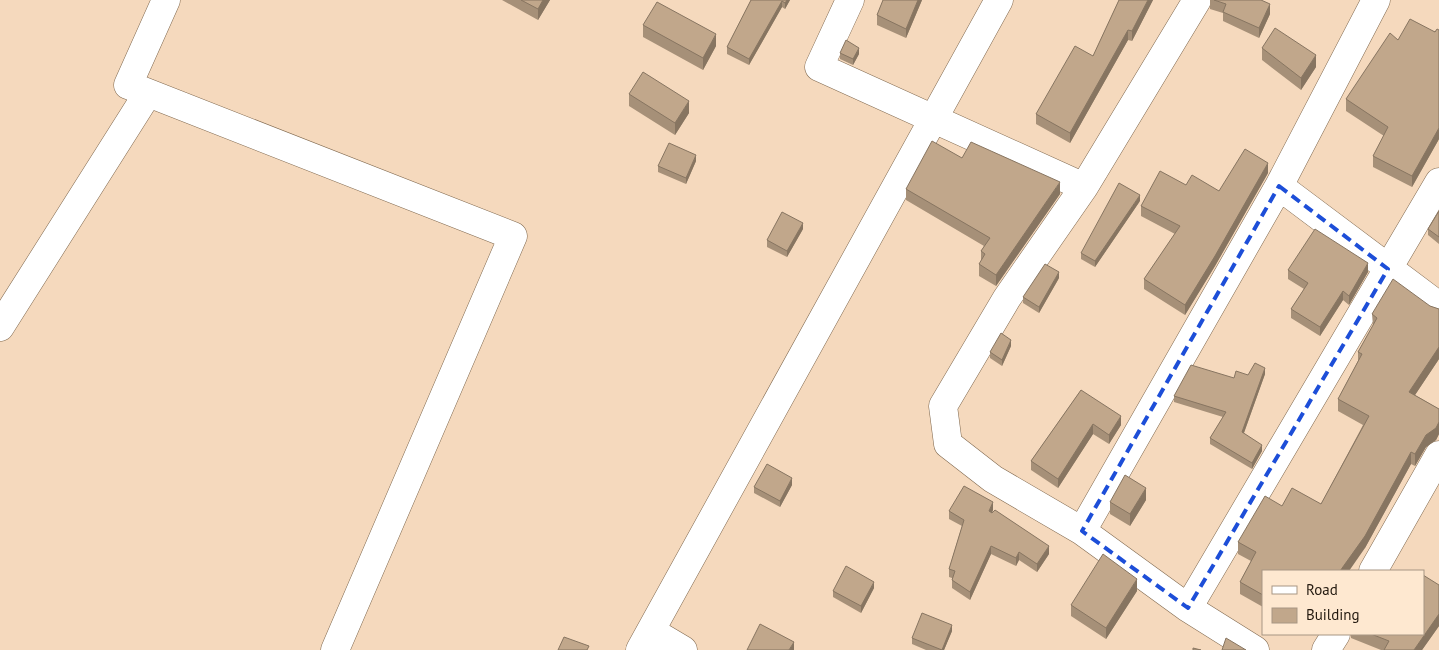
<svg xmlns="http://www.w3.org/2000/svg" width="1439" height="650" viewBox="0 0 1439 650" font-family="'PT Sans',sans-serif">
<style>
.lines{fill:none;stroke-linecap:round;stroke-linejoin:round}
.street-casing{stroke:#80694f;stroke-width:29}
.street{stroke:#fff;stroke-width:28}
.wall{fill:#a69078}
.shaded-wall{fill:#877561}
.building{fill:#c1a78b;stroke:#877561}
.marked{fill:none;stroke:#1d4ed8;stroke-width:4;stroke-dasharray:10 6;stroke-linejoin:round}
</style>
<rect width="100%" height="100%" fill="#f5d9bd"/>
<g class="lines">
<defs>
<path id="street" d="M166 0 128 85 513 236 335 650
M850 0 819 67 1084 187
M1197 0 1084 187 1007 298 943 406 948 444 993 479 1082 531 1188 608 1255 650
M1279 186 1376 0
M0 327 148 93
M1082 531 1279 186 1439 306
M1373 571 1439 455
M1188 608 1439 182
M651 631 683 650
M640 650 999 0
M1326 650 1336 634"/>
</defs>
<use href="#street" class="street-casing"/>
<use href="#street" class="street"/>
</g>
<path class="wall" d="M502 0H550L538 20Z
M751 0H790L785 9 782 7 749 65 727 54V47Z
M883 0H922L906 38 877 25V15Z
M1119 0H1153L1132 41 1128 40 1070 143 1036 124V114L1093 56Z
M1210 0H1261L1270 14 1259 38 1223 21V13L1210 9Z
M643 25 716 46 703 70 643 37Z
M1439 30V139L1412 187 1373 167V156L1384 136 1346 111V99L1398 40Z
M1262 48 1316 67 1301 90 1262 60Z
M840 53 859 54 853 65 840 59Z
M629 94 689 113 675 135 629 106Z
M962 158 1060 194 996 286 979 276V264L981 262V251L984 246 906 200V189Z
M696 161 686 184 658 172V166Z
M1268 173 1215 266 1185 315 1144 289V279L1175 234 1141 216V206L1186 185 1219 191Z
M1140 201 1095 267 1081 259V253Z
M1439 211V244L1428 235V229Z
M803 229 787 257 767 247V240Z
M1288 270 1368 272 1349 305 1343 300 1320 336 1291 318V309L1304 289 1288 279Z
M1059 278 1039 313 1023 303V297Z
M1430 306 1439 309V359L1415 395 1439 409V434L1436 440 1426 447 1415 466 1411 464 1365 548 1263 571V607L1240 594V582L1251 561 1238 554V542L1282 506 1321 504 1363 425 1338 411V399L1358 361V352L1373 326 1372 314Z
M1011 346 1002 366 990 358V352Z
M1265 374 1244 433 1262 451 1252 469 1210 444V438L1223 417 1174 402V396L1234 378 1248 375Z
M1081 390 1121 425 1109 444 1093 434 1058 488 1031 470V461Z
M792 485 780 507 754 493V487Z
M1146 500 1130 526 1110 514V502Z
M993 510 992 513 1049 554 1037 572 1019 560 1016 566 991 554 970 600 952 588V578L949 577V569L962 526 949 519V511Z
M1439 585V626L1422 650H1381L1351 638V634H1423Z
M874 588 861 613 833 597V591Z
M1137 591 1106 639 1071 616V605Z
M952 631 944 650H926L912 644V638Z"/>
<path class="shaded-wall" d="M543 0H550L538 20V9Z
M787 0H790L785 9V3Z
M918 0H922L906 38V29Z
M1148 0H1153L1132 41V31Z
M782 1V7L749 65V59Z
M1270 4V14L1259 38V28Z
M1128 30V40L1070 143V133Z
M716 34V46L703 70V58Z
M859 48V54L853 65V59Z
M1316 55V67L1301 90V78Z
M689 101V113L675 135V123Z
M1439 128V139L1412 187V176Z
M696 155V161L686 184V178Z
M1268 163V173L1215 266 1185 315V305Z
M1060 182V194L996 286V275Z
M1140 195V201L1095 267V261Z
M803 223V229L787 257V251Z
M1368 263V272L1349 305V296Z
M1059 272V278L1039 313V307Z
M1343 291V300L1320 336V327Z
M1011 340V346L1002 366V360Z
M1439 347V359L1409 404V392Z
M1265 368V374L1242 438V432Z
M1121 416V425L1109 444V435Z
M1439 422V434L1436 440 1426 447 1415 466V454L1426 435Z
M1093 424V434L1058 488V479Z
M1262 445V451L1252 469V463Z
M1411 452V464L1365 548 1349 571H1340Z
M792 478V485L780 507V501Z
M1146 488V500L1130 526V514Z
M993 502V510L989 519V511Z
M991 546V554L970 600V592Z
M1049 546V554L1037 572V564Z
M1019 552V560L1016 566V558Z
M1137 579V591L1106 639V628Z
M874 582V588L861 613V606Z
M1439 614V626L1422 650H1414Z
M952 625V631L944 650H942Z
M794 642V650H789Z"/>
<path class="building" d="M521 0H543L538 9Z
M751 0H787L785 3 782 1 749 59 727 47Z
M883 0H918L906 29 877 15Z
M1119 0H1148L1132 31 1128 30 1070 133 1036 114 1075 46 1093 56Z
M1214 0H1261L1270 4 1259 28 1223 12 1226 4Z
M657 2 716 34 703 58 643 25Z
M1410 19 1435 32 1437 29 1439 30V128L1412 176 1373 156 1388 127 1346 99 1390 33 1398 40Z
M1275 28 1316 55 1301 78 1262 48Z
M846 40 859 48 853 59 840 53Z
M643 72 689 101 675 123 629 94Z
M932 141 962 158 971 142 1060 182 996 275 979 264 985 254 981 251 990 238 906 189Z
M669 143 696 155 686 178 658 166Z
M1245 149 1268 163 1215 256 1185 305 1144 279 1180 226 1141 206 1160 171 1186 185 1192 175 1219 191Z
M1119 183 1140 195 1095 261 1081 253Z
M1439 211V237L1428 229Z
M782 212 803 223 787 251 767 240Z
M1315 229 1368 263 1349 296 1343 291 1320 327 1291 309 1308 283 1288 270Z
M1045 264 1059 272 1039 307 1023 297Z
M1393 279 1430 306 1439 309V347L1409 392 1439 409V422L1436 428 1426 435 1415 454 1411 452 1365 536 1340 571H1263V595L1240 582 1256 552 1238 542 1265 496 1282 506 1292 488 1321 504 1369 416 1338 399 1362 354 1358 352 1377 318 1372 314Z
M1001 333 1011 340 1002 360 990 352Z
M1255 363 1265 368 1242 432 1262 445 1252 463 1210 438 1226 412 1174 396 1191 365 1234 378 1236 371 1248 375Z
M1081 390 1121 416 1109 435 1093 424 1058 479 1031 461Z
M767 464 792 478 780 501 754 487Z
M1125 475 1146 488 1130 514 1110 502Z
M964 486 993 502 989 511 992 513 995 510 1049 546 1037 564 1019 552 1016 558 991 546 970 592 952 580 955 571 949 569 964 520 949 511Z
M1103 554 1137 579 1106 628 1071 605Z
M846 566 874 582 861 606 833 591Z
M1423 575 1439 585V614L1414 650H1384L1389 641 1371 634H1423Z
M922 613 952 625 942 650 912 638Z
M760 624 794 642 789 650H747Z
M564 637 589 646 587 650H558Z
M1226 638 1246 650H1222Z
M1193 648 1201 650H1193Z"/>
<path class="marked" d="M1279 186 1388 269 1188 608 1082 531Z"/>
<rect x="1262" y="570" width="162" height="65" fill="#fee8d0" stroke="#a79683"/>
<rect x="1272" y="586" width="25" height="8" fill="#ffffff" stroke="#a79683"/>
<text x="1306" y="595" font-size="15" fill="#241a10">Road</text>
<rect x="1272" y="608" width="25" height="15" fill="#c1a78b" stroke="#a79683"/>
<text x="1306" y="620" font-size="15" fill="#241a10">Building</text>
</svg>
